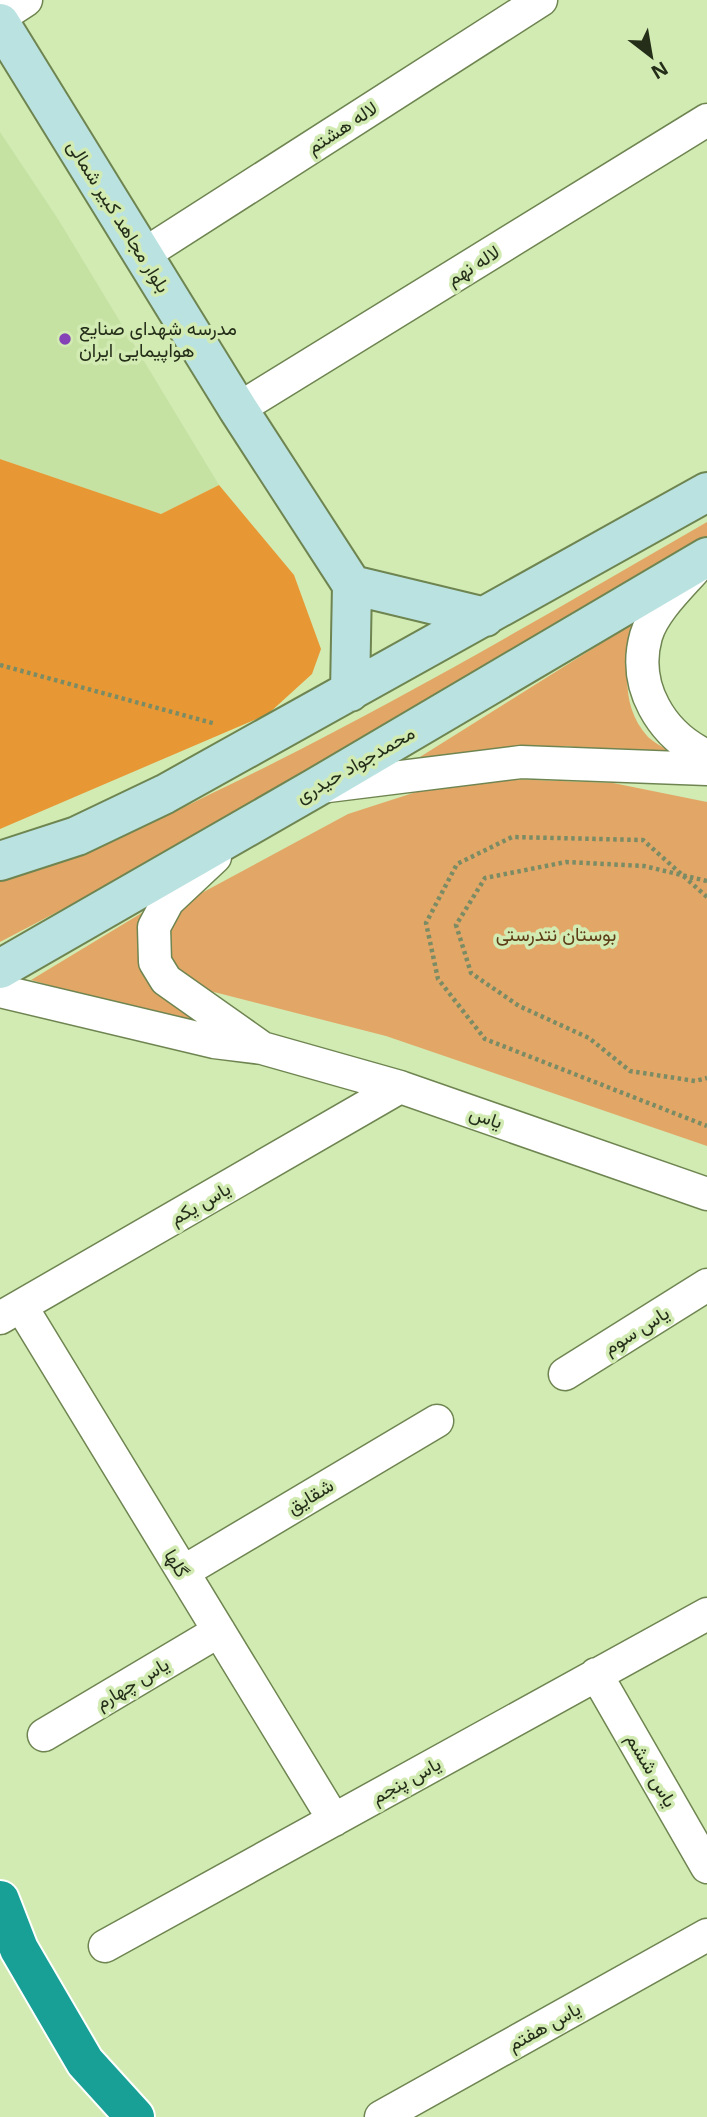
<svg xmlns="http://www.w3.org/2000/svg" width="707" height="2117" viewBox="0 0 707 2117" font-family="'Noto Sans',Vazirmatn,sans-serif">
<style>
.built{fill:#c6e2a3}
.green{fill:#e2a767}
.forest{fill:#e79835}
.lines{fill:none;stroke-linecap:round;stroke-linejoin:round}
.street-casing{stroke:#6f8551;stroke-width:35}
.secondary-casing{stroke:#6f8551;stroke-width:42}
.highway-casing{stroke:#fff;stroke-width:42}
.path{stroke:#7b8c65;stroke-width:4.5;stroke-dasharray:3.5 3.5;stroke-linecap:butt}
.street{stroke:#fff;stroke-width:32}
.secondary{stroke:#bae2e0;stroke-width:38}
.highway{stroke:#18a097;stroke-width:38}
.poi-dot{fill:#8442b6;stroke:#d2ebb3;stroke-width:2.5}
.labels{text-anchor:middle;dominant-baseline:central;stroke-width:7;stroke-linejoin:round;paint-order:stroke}
.street-label{font-size:19px;fill:#252e19;stroke:#d2ebb3}
.poi-label{font-size:19px;fill:#252e19;stroke:#d2ebb3;text-anchor:start}
.park-label{font-size:19px;fill:#5d3d17;stroke:#d2ebb3}
</style>
<rect width="100%" height="100%" fill="#d2ebb3"/>
<path class="built" d="M0 132 58 219 219 485 161 514 0 459Z"/>
<path class="green" d="M707 522V546L120 879 0 942V878C79 862 153 822 225 787 390 707 548 614 707 522Z
M635 622C627 661 618 704 648 737 658 746 675 753 686 760L566 746 519 747 404 767Z
M505 779 613 783 707 802V1146L386 1036 206 990C179 976 153 944 174 913 178 906 189 901 196 896L348 814 416 792Z
M145 911 141 933 211 1031 31 980Z"/>
<path class="forest" d="M0 459 161 514 219 485 294 575 321 649 312 674 268 714 0 829Z"/>
<g class="lines">
<defs>
<path id="street" d="M0 17 26 0
M143 255 541 0
M238 409 707 120
M694 570C678 588 653 612 646 636 632 686 661 735 707 756
M320 787 521 762 707 769
M215 857 168 901 154 927 155 962 166 980 261 1047
M0 991 214 1042 262 1048 400 1087 707 1194
M21 1306 334 1820
M0 1318 400 1087
M565 1374 707 1285
M183 1572 437 1421
M596 1674 707 1867
M44 1735 219 1631
M105 1946 707 1614
M381 2117 707 1935"/>
<path id="secondary" d="M0 23 238 409 352 585
M352 585 485 617
M350 692 352 585
M0 861 77 836 165 794 707 492
M0 969 315 788 707 557"/>
<path id="highway" d="M0 1900 19 1949 85 2062 135 2117"/>
</defs>
<use href="#street" class="street-casing"/>
<use href="#secondary" class="secondary-casing"/>
<use href="#highway" class="highway-casing"/>
<path class="path" d="M0 665 216 724
M707 881 644 866 566 862 485 878 456 925 471 973 519 1006 589 1038 630 1071 695 1081 707 1078
M707 897 643 840 512 837 457 864 426 923 438 979 485 1039 707 1126"/>
<use href="#street" class="street"/>
<use href="#secondary" class="secondary"/>
<use href="#highway" class="highway"/>
</g>
<circle class="poi-dot" cx="65" cy="339" r="7"/>
<g class="labels">
<g class="street-label">
<text transform="translate(342 127) rotate(-33)">لاله هشتم</text>
<text transform="translate(119 216) rotate(58)">بلوار مجاهد کبیر شمالی</text>
<text transform="translate(473 265) rotate(-32)">لاله نهم</text>
<text transform="translate(355 764) rotate(-30)">محمدجواد حیدری</text>
<text transform="translate(486 1117) rotate(19)">یاس</text>
<text transform="translate(200 1203) rotate(-30)">یاس یکم</text>
<text transform="translate(636 1330) rotate(-32)">یاس سوم</text>
<text transform="translate(310 1496) rotate(-31)">شقایق</text>
<text transform="translate(177 1563) rotate(59)">گلها</text>
<text transform="translate(132 1683) rotate(-31)">یاس چهارم</text>
<text transform="translate(652 1770) rotate(60)">یاس ششم</text>
<text transform="translate(406 1780) rotate(-29)">یاس پنجم</text>
<text transform="translate(544 2026) rotate(-29)">یاس هفتم</text>
</g>
<g class="poi-label">
<text x="79" y="328">مدرسه شهدای صنایع<tspan x="79" dy="22">هواپیمایی ایران</tspan></text>
</g>
<g class="park-label">
<text x="556" y="934">بوستان نتدرستی</text>
</g>
</g>
<g transform="translate(651 56) rotate(149)" stroke="#d2ebb3" stroke-width="5" paint-order="stroke">
<path d="M0-5L12 26L0 18L-12 26Z" fill="#252e19"/>
<text y="-10" font-size="19" font-weight="bold" text-anchor="middle" fill="#252e19">N</text>
</g>
</svg>
